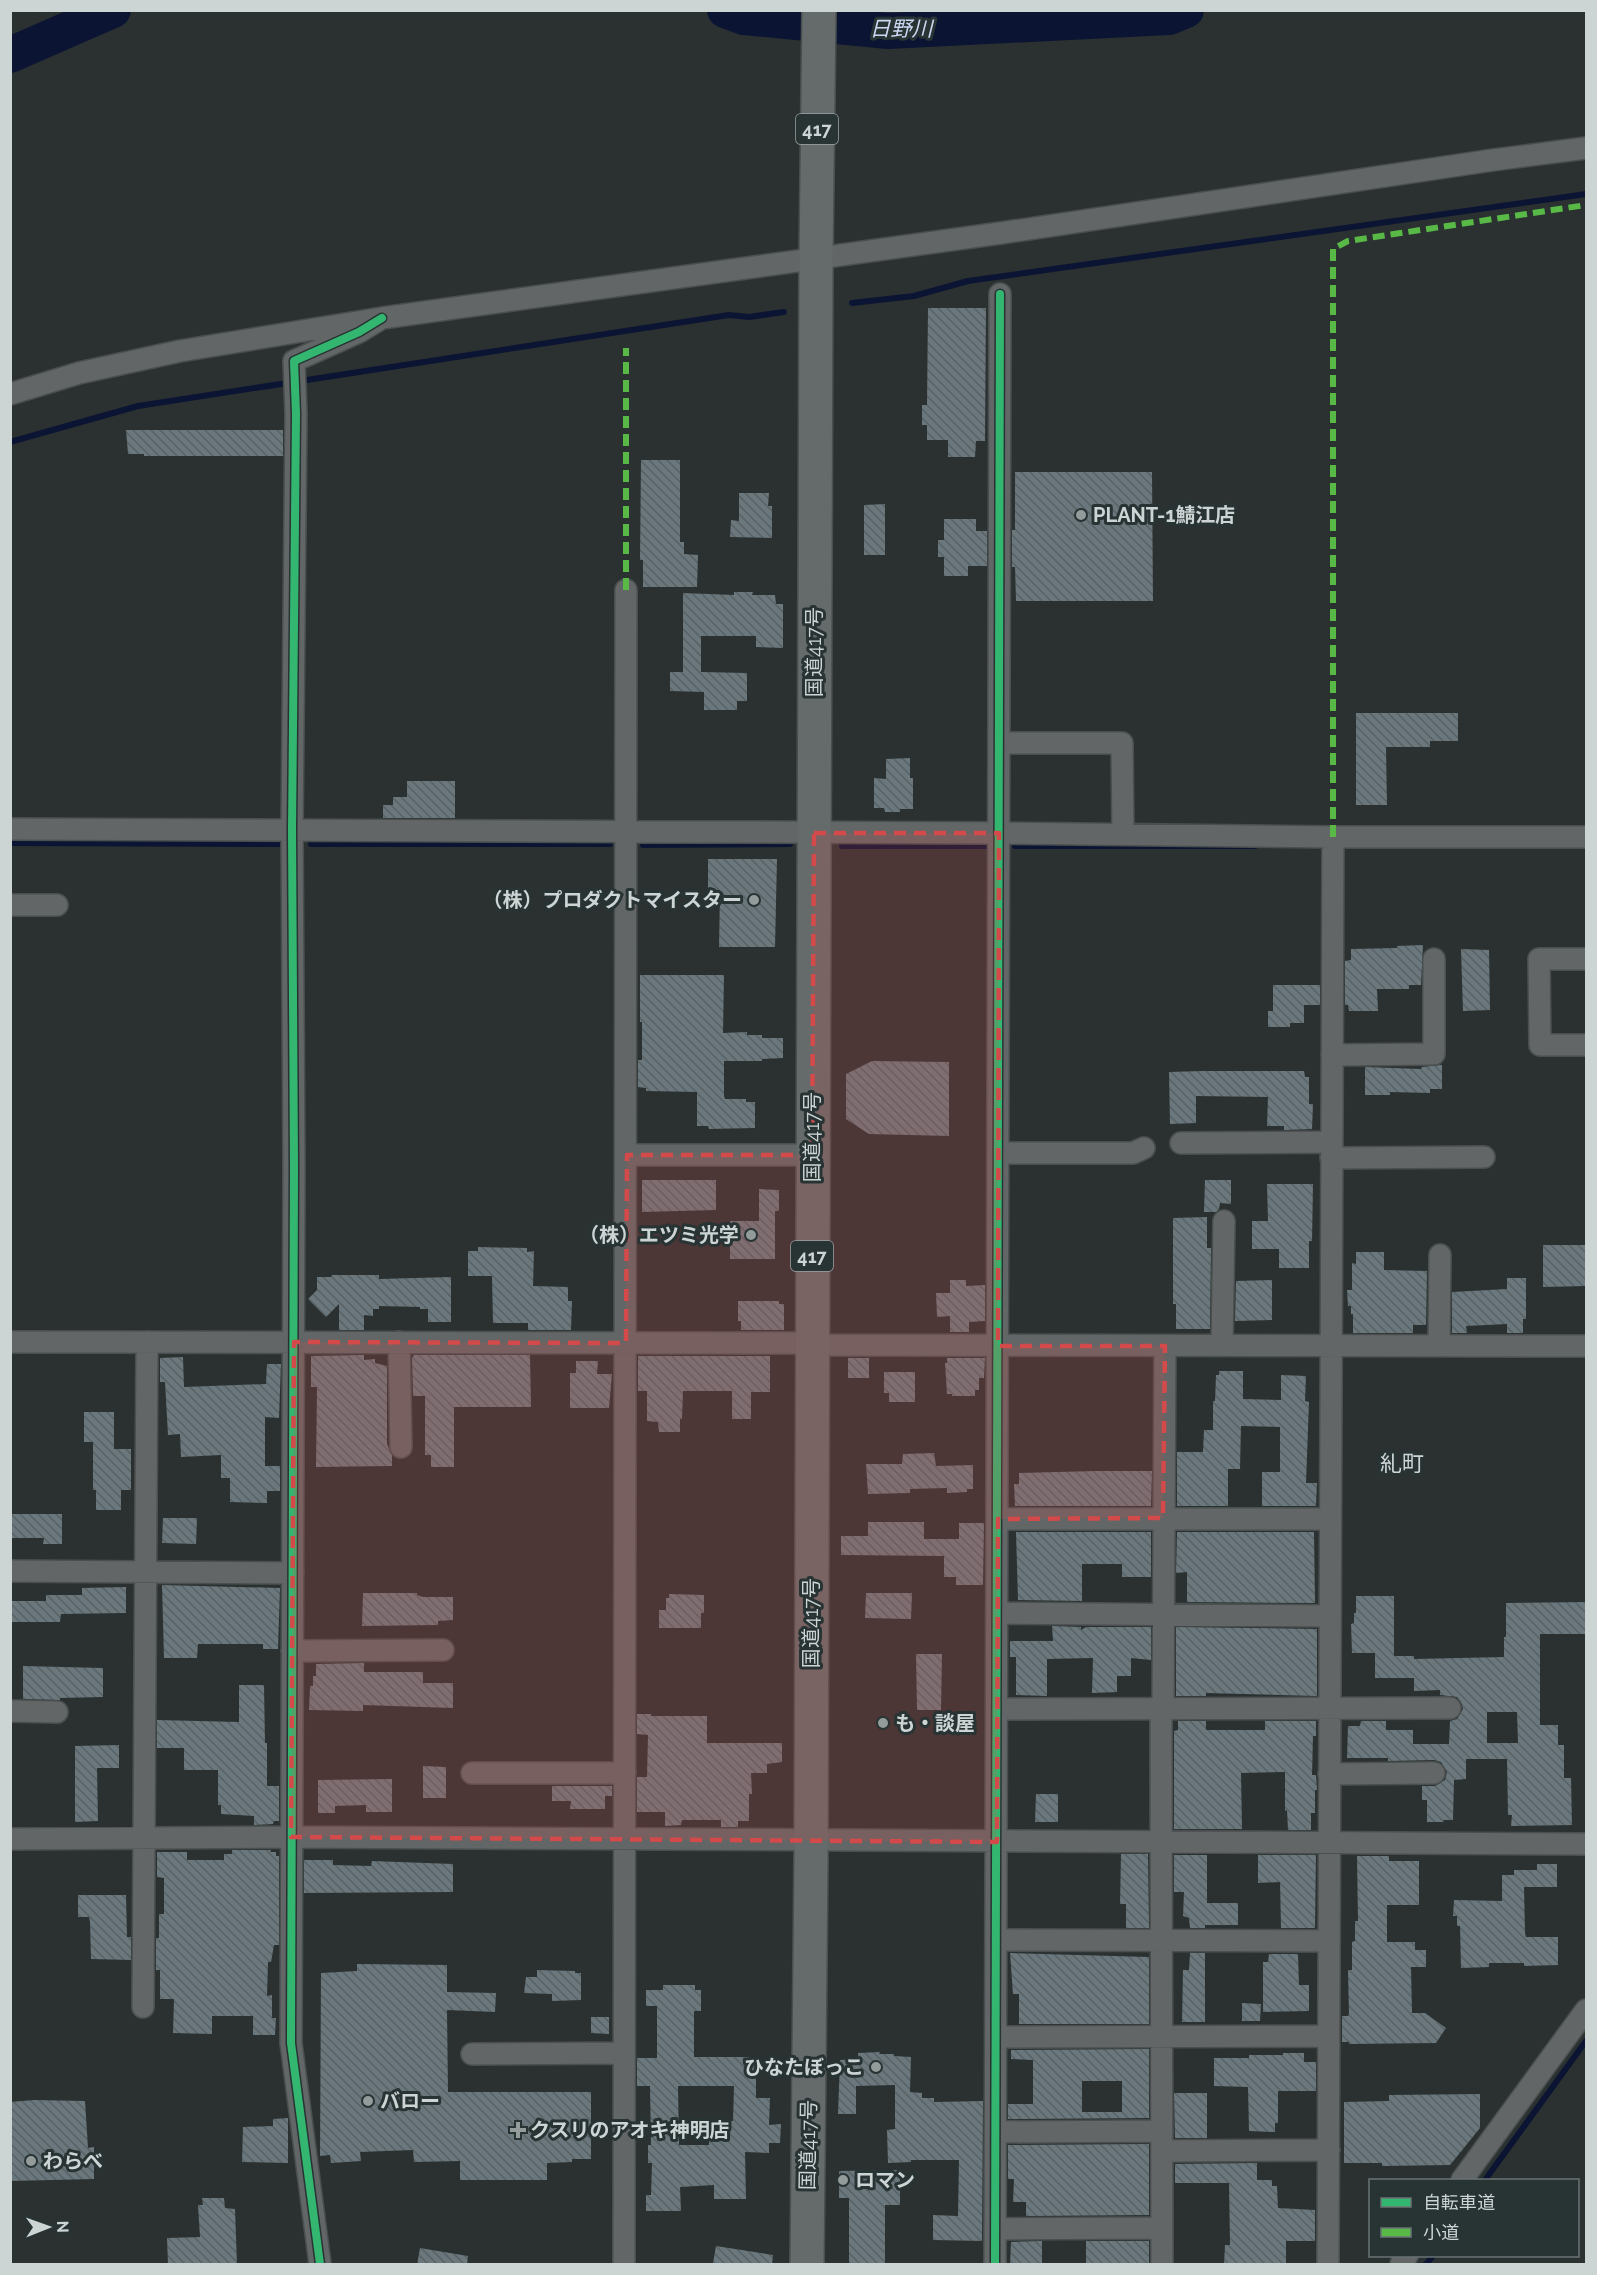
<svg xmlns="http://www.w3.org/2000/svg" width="1597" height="2275" viewBox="0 0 1597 2275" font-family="Raleway,'Noto Sans JP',sans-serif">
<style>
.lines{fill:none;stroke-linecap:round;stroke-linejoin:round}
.stream{stroke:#0b1533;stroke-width:6}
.river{stroke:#0b1533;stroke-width:36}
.building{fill:url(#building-back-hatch);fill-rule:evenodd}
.minor-casing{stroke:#494e4e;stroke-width:24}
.trunk-casing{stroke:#494e4e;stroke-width:36}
.minor{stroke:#636666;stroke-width:21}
.trunk{stroke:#656a6a;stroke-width:33}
.quiet{stroke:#58b947;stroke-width:6;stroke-dasharray:12 6;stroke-linecap:butt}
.cycleway-casing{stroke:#283334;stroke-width:11}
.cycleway{stroke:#33b770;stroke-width:8}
.marked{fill:#d44a4a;fill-opacity:0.2;stroke:#d44a4a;stroke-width:4.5;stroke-dasharray:12 8;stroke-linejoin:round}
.poi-dot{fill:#949b9b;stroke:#283334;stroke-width:2}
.labels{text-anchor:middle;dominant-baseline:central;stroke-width:6;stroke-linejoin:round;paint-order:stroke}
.shield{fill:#283334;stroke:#9ca4a4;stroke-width:1.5}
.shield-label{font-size:18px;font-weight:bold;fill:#cdd4d4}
.poi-label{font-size:20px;font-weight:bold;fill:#cdd4d4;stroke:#283334;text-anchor:start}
.street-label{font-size:20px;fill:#cdd4d4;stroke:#283334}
.water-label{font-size:21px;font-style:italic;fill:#ccd7f2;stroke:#283334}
.quarter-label{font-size:22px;fill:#cdd4d4;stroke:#283334}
</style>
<defs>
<pattern id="building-back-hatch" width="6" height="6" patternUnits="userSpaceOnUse" patternTransform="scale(1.5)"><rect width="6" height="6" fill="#6a777c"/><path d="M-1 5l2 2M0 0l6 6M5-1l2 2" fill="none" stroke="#586164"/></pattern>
</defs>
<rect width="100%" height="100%" fill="#2b3131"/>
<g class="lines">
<path class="stream" d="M852 303 914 296 968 281 1586 194
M10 442 138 406 729 315 749 317 784 312
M10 843 283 844
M311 844H610
M643 845 790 844
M842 846H987
M1015 846H1255
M1485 2180 1586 2041
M1426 2264 1433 2256"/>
<path class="river" d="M725 10 744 17 888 31 1169 17 1186 10
M10 55 113 10"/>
</g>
<path class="building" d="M928 308H986L985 441H976L975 457H948V440H927V425H922V405H927Z
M126 430H283V456H144V454H128Z
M641 460H680V542H684V554L698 555 697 587H643V560H640Z
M1015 472H1152L1153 601H1016L1015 567H1012V530H1015Z
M739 493H769L768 506H772V538L730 537 731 520 739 521Z
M885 504V555H864V505Z
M944 519H976V531H987V566H968V576H944V557H938V540H944Z
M734 592H753L752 595H775L776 604H783V648L756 647V636H701V672L747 673V701H737V710H704V692L670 691V672H683V593L734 595Z
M1356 713H1458V741H1430V747H1386L1387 805H1356Z
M910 758V778H913V809H900V812H885L884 808H874V778L886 779V759Z
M407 781H455V818H383V805H393V797H407Z
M708 859H777L775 947H719L720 891H708Z
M1423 945 1421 985H1409V989H1377L1378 1011H1349L1348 1005H1345V961L1351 960V949L1397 948V946Z
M1461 949 1489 950 1490 1010 1463 1011Z
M640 975H724L723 1033 747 1032V1035H762V1038H783V1058L762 1059V1061H724V1096L725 1099H746V1102H755V1128L709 1129 708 1126H697V1092L646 1091V1088L638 1087V1060H642V1022H640Z
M1273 985H1320V1005H1304V1023H1290V1027H1268V1011H1273Z
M872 1061 949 1062V1136L869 1134 846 1119V1074Z
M1440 1065H1442V1089H1430V1093L1390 1092V1095H1365V1067L1421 1069 1422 1067Z
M1202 1071H1304L1305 1077H1309V1104H1313L1312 1129 1284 1130V1126H1267L1268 1097 1196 1096V1123L1170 1124 1169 1072Z
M642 1180H716V1210L642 1212Z
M1205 1180H1231V1204L1220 1203 1219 1209 1216 1212H1204Z
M1267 1184H1313L1312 1241H1309V1268H1279V1249H1252V1221H1268Z
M759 1189 779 1190V1211H775V1259H730V1221H759Z
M1207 1217V1248H1211L1210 1329H1176V1304H1173V1218Z
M1543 1245H1587V1286L1543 1287Z
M478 1247 527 1248V1252L534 1251 533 1286 568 1287V1301H572L571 1330H528V1323H493L492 1276H468V1251H478Z
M1356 1252H1384V1270L1427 1271 1426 1325H1413V1333H1353V1314H1351V1306H1348L1347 1290H1352V1263L1356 1264Z
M332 1275H379V1279L451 1277V1322H428V1309H420V1307L379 1306V1309H373V1316L364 1315V1330H339V1304L326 1317 308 1299 317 1290V1277H331Z
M1507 1278H1526V1319H1523V1333H1507V1324L1466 1326 1467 1333H1452V1292L1507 1289Z
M950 1280H966V1286L985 1285V1321L969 1322V1332H950V1316L937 1317 936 1293H950Z
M1272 1280V1320L1235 1321 1236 1281Z
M738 1301H779V1304H784V1330H741V1321H738Z
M364 1355V1360L375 1359V1363L387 1366V1444L392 1455V1466L316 1467 317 1387H311V1356Z
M414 1355H530L531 1407H454V1467H431V1455H425V1396H413L412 1358Z
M638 1356H770V1392H751V1419H732V1391H683L682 1419H680V1432H659L658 1422 647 1421V1391H638Z
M183 1357 184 1387 266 1384 267 1364H281L279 1418 265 1417V1466H280V1491H267V1503L230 1502V1478H221V1455L181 1457 180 1434 168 1435 165 1382H160V1358Z
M848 1358H869V1378H848Z
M947 1358H985L984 1378H979V1390H975V1396H952V1394H947L945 1363H947Z
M576 1361H598L597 1374H612L609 1408H570V1373H576Z
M1219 1371H1243V1399L1281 1400V1375L1306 1376 1305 1401 1309 1402 1306 1483H1317L1316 1506H1262V1472H1280V1427L1241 1426 1240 1469H1228V1506H1177V1452H1203L1204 1430H1213V1401H1215L1216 1375H1219Z
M884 1372H915V1402H889V1393H884Z
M84 1412H114V1449H131V1490H121V1510H96V1490H93V1442H84Z
M934 1453 936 1466 973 1465V1489H967V1492L947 1493V1488L910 1489V1493L868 1494 866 1464H902L903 1454Z
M1096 1471H1152L1151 1506H1015L1014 1484H1019V1473Z
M10 1514H62V1544H43L44 1538H10Z
M163 1518H197L196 1544 162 1543Z
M868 1522H924V1539H959V1523H984L983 1585H956V1577H944V1556L841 1555V1536H868Z
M1016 1532H1151V1577H1122V1564H1082V1601L1018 1600Z
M1177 1532H1314L1315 1603 1187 1602V1572L1176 1573Z
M162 1585 280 1588 278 1649H263V1644H198L197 1658H164Z
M126 1587V1613L61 1614 60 1622H11V1601H46V1595H82V1588Z
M363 1593H417V1595L423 1597H453V1620L438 1621V1625L362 1626Z
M866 1593H912L911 1619 865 1618Z
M669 1594 704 1595V1613H701V1628H659V1610H666V1598H669Z
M1356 1596H1394V1656H1414V1659L1504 1657V1637H1506V1603L1587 1602V1634H1540V1725H1558V1745H1564V1778H1571L1572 1825 1511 1826 1512 1815H1508L1507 1759H1466V1779L1454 1780 1453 1820H1443L1444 1822H1427V1800H1422V1786H1435L1445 1780 1447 1772 1441 1762 1434 1760 1388 1761V1758H1347L1348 1726H1360L1361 1721H1386V1730H1413V1744H1449L1450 1721 1457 1719 1463 1709 1461 1702 1457 1697 1440 1695V1690L1414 1691V1678H1375V1653H1352L1351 1624 1354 1623V1613H1356ZM1487 1712H1517L1518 1743H1487Z
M1052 1626 1081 1627V1630L1086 1627H1151V1660L1131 1658V1676H1117V1692L1092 1693 1093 1658 1047 1659V1696L1016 1695V1657H1010V1641H1053Z
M1176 1627 1317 1629V1696L1206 1693V1696H1176Z
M916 1654H942L941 1710H917Z
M364 1663V1672H423V1683H453V1708L363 1705V1711L309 1710 310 1686H313V1676H316V1664Z
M23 1666 103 1668V1697L60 1698V1700L23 1699Z
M239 1685H264L265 1743H267V1786H279V1821H274L273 1824 254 1825V1816L221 1814V1805H218V1770H184V1748H157V1720L239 1722Z
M637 1714H651V1716H707V1743H782V1762L767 1764V1773H751L752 1794H749V1821H738V1827H721V1820H682L681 1825 665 1826V1812H637V1777H647L648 1735 637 1734Z
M1178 1721H1206V1730H1265V1721H1316V1736H1313L1312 1775H1316L1317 1790H1315V1813H1311V1830H1288L1287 1810 1285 1811V1772L1241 1773 1242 1829H1174V1731L1178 1730Z
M119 1745V1768H97L98 1821 75 1822V1746Z
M423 1766 446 1767V1798H423Z
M392 1779V1812H366V1805L335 1806V1813H318V1780Z
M552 1786H612V1796H605V1809H570L571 1801H552Z
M1036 1794H1058V1822H1035Z
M232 1850H271L270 1852H276V1856H279V1945H274L271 1962H268L267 1996 272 1995V2018H276L275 2035H253V2016H212V2034L173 2033 174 1999H160V1970H156V1938H159V1914H164V1878L157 1877V1852H187V1860H224V1854H232Z
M1121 1854H1148L1149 1928H1126V1904H1120Z
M1174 1855H1207V1903H1238V1925H1205V1928H1190L1189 1918 1183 1916 1184 1892H1174Z
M1258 1855H1316L1315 1928H1281L1280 1882 1258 1883Z
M1357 1856H1389V1861H1419V1905H1387V1942H1415V1950H1426V1967H1411L1412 2013H1425L1446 2028 1436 2043 1349 2044V2042H1342V2016H1348L1349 2014 1348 1970H1352V1942L1355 1941V1921H1358Z
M304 1860H333V1865L371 1866 372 1861 453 1864V1892L304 1893Z
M1537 1864H1557V1887H1524L1525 1933 1526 1937H1558V1965L1524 1966V1963H1489V1967L1461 1968 1460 1926H1457V1916H1453L1454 1900 1502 1901V1875H1514V1870H1537Z
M78 1895H126L127 1937H131V1960L91 1959 90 1922 89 1917H78Z
M1010 1953 1149 1957V2024H1019V1994H1013Z
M1190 1953H1205V2022H1182L1183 1970H1189Z
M1269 1954H1298L1299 1985H1309V2011L1263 2012V1962H1268Z
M357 1964 447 1965V1992L496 1993 495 2012 447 2010 448 2092H591V2159H572V2162L547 2163V2180H460V2161L414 2162 413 2150 360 2152 361 2161 331 2163 330 2155 320 2156 321 1973 357 1971Z
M537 1970 575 1971V1973H581V2000L552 2001V1994L524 1993 526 1977H537Z
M663 1985H695V1990H701V2011H694V2057H756V2098H770L769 2125 781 2124 780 2143H769V2153L745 2152 746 2199H714V2185L680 2187 681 2211H646V2195H651L652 2163H648V2145H651L650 2086H637V2058H657V2006H646V1990H663ZM678 2086H734L733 2121H710L709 2145H679Z
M1242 2003 1261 2004 1260 2021H1242Z
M591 2017H609V2034L591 2033Z
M1149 2049V2118L1008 2119V2104H1033V2060L1011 2059V2050ZM1082 2081H1122V2112H1082Z
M880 2052 879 2054H894V2056L911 2057 910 2092 922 2093V2098H934V2102L983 2101 982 2241 933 2240V2215L958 2216 959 2160H911V2162L888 2163 887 2130 895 2129V2085L856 2086V2114H838L840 2060 858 2059V2053Z
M1283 2053H1304V2062H1316V2091H1278V2123H1275V2132L1249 2131 1248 2087 1214 2086V2058H1249V2055H1283Z
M1174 2093H1207V2138H1175Z
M1480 2094V2128L1450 2165 1382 2166V2163H1344V2102L1389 2101V2095Z
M34 2100 85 2101 88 2148 94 2147V2179L10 2181V2102Z
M288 2118V2163L242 2162 243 2127 273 2126V2119Z
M1149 2144V2215L1026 2216V2202H1013L1014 2179H1008V2145Z
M1257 2163V2180H1272V2186H1277L1278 2208 1315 2210V2241H1286V2265H1224L1225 2245H1230L1229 2183H1175V2164Z
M900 2170V2205H885V2265H849V2198H839V2171Z
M202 2198H224L225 2208 235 2209 237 2265H168L167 2238 200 2237 198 2205H203Z
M1042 2241V2265H1010L1011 2242Z
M1086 2241H1149V2265H1086Z
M716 2246 773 2255 772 2265 713 2263Z
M420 2248 468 2256 467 2265H417Z"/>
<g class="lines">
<defs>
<path id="minor" d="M10 394 79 373 180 351 382 318 1001 233 1493 160 1586 148
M999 743H1122L1123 834
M10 829 999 833 1333 837H1586
M10 905H57
M1586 959H1539L1540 1045H1586
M1332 1055 1434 1054V959
M1181 1143 1331 1142
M999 1153H1133L1144 1148
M627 1155H812
M1331 1158 1484 1157
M10 1342 795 1343 811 1345 1586 1346
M399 1342 401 1447
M1222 1345 1224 1221
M1439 1346 1440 1255
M998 1519H1329
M10 1571 293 1573
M998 1613 1329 1616
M292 1651 443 1650
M998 1709 1450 1708
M10 1711 57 1712
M472 1773H625
M1329 1774 1434 1773
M10 1839 291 1837 1586 1844
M997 1940 1329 1941
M143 2007 147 1342
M996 2037 1329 2036
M472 2054 624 2053
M996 2132 1162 2131
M1162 2151 1329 2150
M1462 2180 1586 2010
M995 2229 1162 2228
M320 2264 291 2043 294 1167 292 830 296 414 294 361 359 332 382 318
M624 2264 626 590
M995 2264 1000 294
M1162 2264 1161 1720 1163 1708 1165 1346
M1328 2264 1333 837
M1401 2264 1407 2256"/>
<path id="trunk" d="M807 2264 811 1860 816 259 819 10"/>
</defs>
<use href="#minor" class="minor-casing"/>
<use href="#trunk" class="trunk-casing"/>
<use href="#minor" class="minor"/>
<use href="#trunk" class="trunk"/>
<path class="quiet" d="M626 590V348
M1333 837V249L1348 241 1586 205"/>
<defs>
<path id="cycleway" d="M320 2264 291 2043 294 1167 292 830 296 414 294 361 359 332 382 318
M995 2264 1000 294"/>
</defs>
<use href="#cycleway" class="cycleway-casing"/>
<use href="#cycleway" class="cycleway"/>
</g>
<path class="marked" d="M814 833H999L998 1346H1165L1163 1518 998 1519 997 1842 291 1837 294 1342 626 1343 627 1155H812Z"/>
<g class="poi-dot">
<circle cx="1081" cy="515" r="6"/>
<circle cx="754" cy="900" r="6"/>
<circle cx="751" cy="1235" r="6"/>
<circle cx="883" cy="1723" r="6"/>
<circle cx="876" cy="2067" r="6"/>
<circle cx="368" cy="2101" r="6"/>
<path d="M515 2121h6v6h6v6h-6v6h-6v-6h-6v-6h6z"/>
<circle cx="31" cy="2161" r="6"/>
<circle cx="843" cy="2180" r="6"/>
</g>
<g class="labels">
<g class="shield">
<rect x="796" y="114" width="42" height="30" rx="4.5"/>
<rect x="791" y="1241" width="42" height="30" rx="4.5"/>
</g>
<g class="shield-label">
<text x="817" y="129">417</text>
<text x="812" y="1256">417</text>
</g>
<g class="poi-label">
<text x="1093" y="515">PLANT-1鯖江店</text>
<text x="742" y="900" text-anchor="end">（株）プロダクトマイスター</text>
<text x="739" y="1235" text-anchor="end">（株）エツミ光学</text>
<text x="895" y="1723">も・談屋</text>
<text x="864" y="2067" text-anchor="end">ひなたぼっこ</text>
<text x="380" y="2101">バロー</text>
<text x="530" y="2130">クスリのアオキ神明店</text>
<text x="43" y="2161">わらべ</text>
<text x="855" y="2180">ロマン</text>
</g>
<g class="street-label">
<text transform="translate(814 652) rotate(-90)">国道417号</text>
<text transform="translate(812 1137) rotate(-90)">国道417号</text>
<text transform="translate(811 1623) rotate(-90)">国道417号</text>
<text transform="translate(808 2145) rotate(-89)">国道417号</text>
</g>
<g class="water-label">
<text x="901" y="28">日野川</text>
</g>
<g class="quarter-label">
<text x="1402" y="1463">糺町</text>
</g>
</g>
<rect width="1597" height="2275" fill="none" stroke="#cdd4d4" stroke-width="24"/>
<rect x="1369" y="2179" width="210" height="78" fill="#283334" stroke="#6a7374" stroke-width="1.5"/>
<rect x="1381" y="2198" width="30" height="9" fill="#33b770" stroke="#6a7374" stroke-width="1.5"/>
<text x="1423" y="2209" font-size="18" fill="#cdd4d4">自転車道</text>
<rect x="1381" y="2228" width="30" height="9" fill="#58b947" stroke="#6a7374" stroke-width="1.5"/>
<text x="1423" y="2239" font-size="18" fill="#cdd4d4">小道</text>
<g transform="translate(48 2227) rotate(89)" stroke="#283334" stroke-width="4.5" paint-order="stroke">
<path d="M0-4.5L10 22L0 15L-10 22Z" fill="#cdd4d4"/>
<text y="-9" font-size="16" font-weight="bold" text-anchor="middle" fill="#cdd4d4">N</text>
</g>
</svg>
